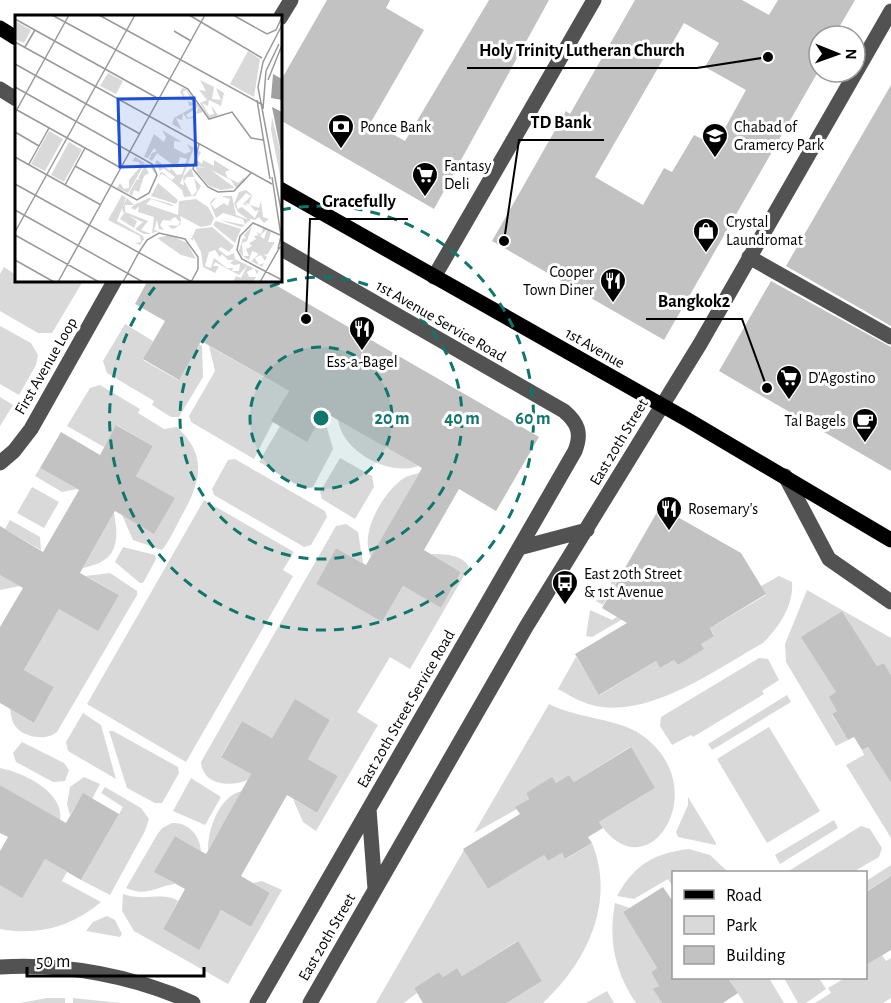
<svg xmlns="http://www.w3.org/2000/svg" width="891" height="1003" viewBox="0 0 891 1003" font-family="'Alegreya Sans',sans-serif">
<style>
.green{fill:#d9d9d9}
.building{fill:#c2c2c2;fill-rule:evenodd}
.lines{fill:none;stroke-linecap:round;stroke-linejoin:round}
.minor{stroke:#525252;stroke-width:15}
.major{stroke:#000;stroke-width:15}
.ring{fill:none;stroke:#0f766e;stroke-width:3;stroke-dasharray:10 8}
.labels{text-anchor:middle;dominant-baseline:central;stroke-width:6;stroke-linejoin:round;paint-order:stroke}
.poi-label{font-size:16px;fill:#000;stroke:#fff;text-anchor:start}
.street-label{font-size:16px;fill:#000;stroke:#fff}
.inset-road{fill:none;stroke:#999;stroke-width:1.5}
.view{fill:#1d4ed8;fill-opacity:0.15;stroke:#1d4ed8;stroke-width:3}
.inset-edge{fill:none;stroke:#000;stroke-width:3}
.centre{fill:#0f766e;stroke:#fff;stroke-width:3}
.ring-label{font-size:18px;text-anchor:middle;font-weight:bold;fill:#0f766e;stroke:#fff;stroke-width:6;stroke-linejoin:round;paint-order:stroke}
.leader{fill:none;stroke:#000;stroke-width:2}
.callout-dot{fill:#000;stroke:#fff;stroke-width:2}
.callout-label{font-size:18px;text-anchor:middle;font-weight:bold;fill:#000;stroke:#fff;stroke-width:6;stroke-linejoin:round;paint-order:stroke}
</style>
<rect width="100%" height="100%" fill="#fff"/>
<path class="green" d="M4 267 16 275V280L83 281 52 333H38L0 311V274Z
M125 324 153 341 143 360 178 380 199 344 202 346 203 377 179 417H171L152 405 154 401 107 373 103 361Z
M0 326 31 343 38 355 36 365 19 395 0 384Z
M209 346 289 391 254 459 191 422 189 416 215 371Z
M100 385 140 409 138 413 164 429 177 427C209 457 200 483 181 517 175 528 170 540 162 550L133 540 122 515 154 533 174 498 136 476 153 446 117 425 104 447 67 426 90 388Z
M0 397 13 405 0 426Z
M323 414 333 449 313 487 304 489 259 462 280 426Z
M338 419 418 466C389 477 341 451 338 419Z
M340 458 372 476 374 487 355 519 322 499 320 492Z
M235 459 325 511 327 517 311 545 304 547 214 495 212 489 228 460Z
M40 468 77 489 62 492 35 476Z
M419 473 371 557C359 534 382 495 401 480 406 476 412 475 419 473Z
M32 487 59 502 44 528 17 513Z
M204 500 294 552 283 570 293 576 186 762 87 704Z
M114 513C120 544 116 562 83 568Z
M10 520 40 537 41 550 5 529Z
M346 524 358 532 363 563 336 548 316 584 382 622 403 586 441 608 461 572 431 554C444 554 462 554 469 567L410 669 390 657 357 712 378 725 316 831 303 822 293 799 317 813 338 776 308 759 330 720 295 700 272 738 242 721 221 756 251 774 248 780C231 787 203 786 201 762L336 526Z
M123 547 155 555 156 559 143 583H140L115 562Z
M110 573 137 591V595L57 732C47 741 25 738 16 727 12 723 11 715 10 709L34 723 54 687 24 670 59 609 119 595 86 576Z
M0 575 20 586 0 590Z
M779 576 792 582C794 605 779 627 763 643 716 669 648 720 592 705 580 702 569 695 558 689L576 657 600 695 656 661 660 668 674 660 678 665 703 649 701 644 714 635 710 628 766 595 761 586Z
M612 577 618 579 603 605 596 601 610 590Z
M807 590 891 638V675L884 663 877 666 842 611 802 637 836 692 837 711 832 715 848 740 836 746 786 662 785 644Z
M631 608 628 616 592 637 586 636 590 610 612 620Z
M759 658 768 659 779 680 762 691 764 694 693 737 691 735 672 745 660 726 661 717Z
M787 695 791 702 712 750 708 744Z
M549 704C576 718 619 719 640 734 718 786 647 897 599 822L655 788 630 747 574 782 569 775 556 783 552 778 526 793 529 799 516 807 517 809 474 833Z
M83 713 101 725 116 779 68 751 66 742Z
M769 727 820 811 767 843 717 759Z
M109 731H113L178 767 179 773 162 803H155L127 788Z
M22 742 64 763 69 770 65 781 53 782 16 762 13 753Z
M868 747 891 783V838L846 765 864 755 862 750Z
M0 768C22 772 65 792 60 820L0 785Z
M84 777 100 784 92 799 83 794 70 815 67 804 70 787Z
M191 778 221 797 205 825 173 811Z
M105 787 141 808 149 819 145 831 110 895 81 880 123 807 101 793Z
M242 791 208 850C208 829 219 796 242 791Z
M688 797 716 843V845L678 837 676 832 688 805Z
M834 820 838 828 780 864 775 855Z
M172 823C188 822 200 835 201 851L175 836 155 872 175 884C155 887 146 897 126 888L157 835 162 828Z
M861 826 870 829 882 848 879 857 853 872H787Z
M592 843C616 902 587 962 543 1003H507L542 981 517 941 462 976 457 968 443 977 439 972 414 988 417 993 404 1003H376L464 850 488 889 544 855 548 861 562 853 566 859Z
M689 849 710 855 728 872H674L673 887 668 879 634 899 617 896C634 865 654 853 689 849Z
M45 859 67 872 62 881 101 902C72 927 37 936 0 929V885Z
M891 865V880L889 877 867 891 866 881Z
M262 881 282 890 228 984 134 931 122 911 123 894C145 902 164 891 178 901L163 929 198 949 221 910 251 927 270 893 253 883Z
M615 903 630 908 623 912 657 968 651 972 659 986 654 990 662 1003H636C615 972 608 940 615 903Z
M107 916 115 920 122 934 120 937 86 931 93 922Z
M882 955 886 961 891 958V998L883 1003H815L831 993 828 988 845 978H866V965Z
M732 978H769L784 1003H744L729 979Z
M784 978H819L826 989 806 1003H798Z
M607 991 614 1003H586Z
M47 998H65V1003H20Z
M73 998 121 1003H73Z"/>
<path class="building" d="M327 0H390L386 8 424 30 371 122 405 141 489 0H549L434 209 280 120V82Z
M635 0H742L769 15 778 0H855L834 36H819V70L664 340 492 241 566 111 570 114ZM684 23 719 43 705 67 746 90 725 128 714 122 704 140 694 135 672 172 664 168 643 205 595 177Z
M891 85V326L786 266Z
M148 280H267L539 437 496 511 459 489 424 550 461 572 441 608 403 586 382 622 316 584 336 548 366 565 422 468 324 412 307 442 271 421 289 391 201 341 179 380 143 359 165 321 135 304Z
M771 281 891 347V471L719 371Z
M116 425 153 446 136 476 175 498 154 534 115 511 80 573 119 595 98 631 59 609 24 670 54 687 34 723 0 703V627L23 588 0 575V526L43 552 79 490 40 468 61 432 100 455Z
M660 507 741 553 766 594 710 628 714 636 701 644 704 649 678 665 674 660 660 668 656 661 599 695 575 654 627 623 602 608Z
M842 611 877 666 884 663 891 675V783L868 747 862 750 854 737 848 740 832 714 837 711 829 697 836 692 801 637Z
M295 699 330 720 308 759 338 776 317 813 287 795 241 876 270 893 251 927 221 910 199 950 163 929 185 889 154 872 175 836 206 854 251 774 221 757 242 721 272 738Z
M631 747 655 788 599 822 603 828 588 837 592 843 565 859 562 853 548 861 544 855 488 889 463 849 520 814 515 807 529 799 526 793 552 777 556 783 569 775 574 782Z
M0 785 66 823 83 793 119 814 81 880 45 859 22 898 0 885V851L8 837 0 833Z
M891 876V950L866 965V892Z
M663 887 674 903V978H728L738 993 723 1003H662L653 989 659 986 651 972 657 968 623 912Z
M518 941 542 981 507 1003H423L414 988 439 972 443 977 457 968 462 976Z"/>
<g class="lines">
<path class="minor" d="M280 18 291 0
M0 89 16 99
M749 257 891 337
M434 277 594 0
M0 463 14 451 31 429 115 280
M785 476 829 559 891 602
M519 548 587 530
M369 809 375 889
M0 967C64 963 135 976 193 1003
M257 1003 575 451C582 433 578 423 564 411L280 248
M310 1003 526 627 700 344 891 11"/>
<path class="major" d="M0 28 16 38
M280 189 688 420 891 540"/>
</g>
<circle cx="321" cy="418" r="71" fill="#0f766e" fill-opacity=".12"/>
<g class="ring">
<circle cx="321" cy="418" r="71"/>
<circle cx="321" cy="418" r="141"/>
<path d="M281 210A212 212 0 1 1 159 282"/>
</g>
<defs>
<symbol id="bank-pin" viewBox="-11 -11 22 30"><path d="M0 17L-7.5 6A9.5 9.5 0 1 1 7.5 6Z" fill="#000" stroke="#fff"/><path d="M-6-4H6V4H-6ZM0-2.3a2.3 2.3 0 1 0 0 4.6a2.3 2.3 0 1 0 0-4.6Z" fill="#fff"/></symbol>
<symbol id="school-pin" viewBox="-11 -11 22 30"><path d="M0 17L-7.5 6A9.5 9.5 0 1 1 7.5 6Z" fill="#000" stroke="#fff"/><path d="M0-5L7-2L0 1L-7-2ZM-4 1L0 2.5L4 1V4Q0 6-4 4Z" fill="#fff"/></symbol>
<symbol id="supermarket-pin" viewBox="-11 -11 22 30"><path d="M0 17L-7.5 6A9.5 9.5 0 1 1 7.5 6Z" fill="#000" stroke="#fff"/><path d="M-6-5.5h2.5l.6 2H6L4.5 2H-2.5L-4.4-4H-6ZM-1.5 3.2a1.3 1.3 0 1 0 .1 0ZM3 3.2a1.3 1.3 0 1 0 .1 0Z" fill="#fff"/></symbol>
<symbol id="shop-pin" viewBox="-11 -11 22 30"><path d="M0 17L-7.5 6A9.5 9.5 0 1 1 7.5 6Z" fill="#000" stroke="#fff"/><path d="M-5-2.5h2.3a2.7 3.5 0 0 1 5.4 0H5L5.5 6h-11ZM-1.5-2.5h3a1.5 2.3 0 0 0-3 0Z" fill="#fff"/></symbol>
<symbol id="restaurant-pin" viewBox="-11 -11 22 30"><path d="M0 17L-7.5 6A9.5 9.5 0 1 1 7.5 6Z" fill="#000" stroke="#fff"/><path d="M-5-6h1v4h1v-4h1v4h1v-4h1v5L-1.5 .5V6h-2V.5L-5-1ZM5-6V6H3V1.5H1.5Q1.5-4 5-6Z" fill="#fff"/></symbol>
<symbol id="cafe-pin" viewBox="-11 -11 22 30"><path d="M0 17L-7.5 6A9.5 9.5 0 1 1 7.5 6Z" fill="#000" stroke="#fff"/><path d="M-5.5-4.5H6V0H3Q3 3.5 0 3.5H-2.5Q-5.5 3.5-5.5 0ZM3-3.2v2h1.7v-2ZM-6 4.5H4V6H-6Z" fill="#fff"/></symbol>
<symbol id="bus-pin" viewBox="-11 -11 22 30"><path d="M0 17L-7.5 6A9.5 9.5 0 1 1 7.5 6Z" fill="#000" stroke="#fff"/><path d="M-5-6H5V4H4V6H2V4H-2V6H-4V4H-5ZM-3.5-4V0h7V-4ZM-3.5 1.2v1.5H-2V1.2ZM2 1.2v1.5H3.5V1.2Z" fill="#fff"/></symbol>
</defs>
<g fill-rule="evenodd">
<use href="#bank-pin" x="326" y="112" width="30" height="40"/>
<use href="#school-pin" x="700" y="121" width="30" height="40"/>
<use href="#supermarket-pin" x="410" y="160" width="30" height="40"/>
<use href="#shop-pin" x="691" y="216" width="30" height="40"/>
<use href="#restaurant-pin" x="598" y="266" width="30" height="40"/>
<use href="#restaurant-pin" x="347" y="314" width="30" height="40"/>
<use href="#supermarket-pin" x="774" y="363" width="30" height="40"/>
<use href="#cafe-pin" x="850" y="406" width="30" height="40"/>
<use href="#restaurant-pin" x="654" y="494" width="30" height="40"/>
<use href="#bus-pin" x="550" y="568" width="30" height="40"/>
</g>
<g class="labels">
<g class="poi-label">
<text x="360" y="127">Ponce Bank</text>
<text x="734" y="127">Chabad of<tspan x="734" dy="18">Gramercy Park</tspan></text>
<text x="444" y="166">Fantasy<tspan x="444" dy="18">Deli</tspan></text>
<text x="726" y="222">Crystal<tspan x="726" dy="18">Laundromat</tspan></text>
<text x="594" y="272" text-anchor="end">Cooper<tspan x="594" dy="18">Town Diner</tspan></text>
<text x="362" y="362" text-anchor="middle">Ess-a-Bagel</text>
<text x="808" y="378">D'Agostino</text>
<text x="846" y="421" text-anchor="end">Tal Bagels</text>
<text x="688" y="509">Rosemary's</text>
<text x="584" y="574">East 20th Street<tspan x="584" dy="18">&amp; 1st Avenue</tspan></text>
</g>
<g class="street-label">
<text transform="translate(441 321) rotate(30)">1st Avenue Service Road</text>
<text transform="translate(595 348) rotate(30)">1st Avenue</text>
<text transform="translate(46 366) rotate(-60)">First Avenue Loop</text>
<text transform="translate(619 442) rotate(-59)">East 20th Street</text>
<text transform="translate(406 709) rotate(-60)">East 20th Street Service Road</text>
<text transform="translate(327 937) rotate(-60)">East 20th Street</text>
</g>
</g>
<g transform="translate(15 15)">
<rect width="267" height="267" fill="#fff"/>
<path d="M0 6 16 15 9 28 0 24ZM233 36 245 44 239 82 215 69ZM93 58 108 66 101 79 85 71ZM185 65 199 72 197 84 206 85 201 73 209 78 206 91 194 85 193 91 187 88 194 100 199 99 196 90 203 100 194 103 185 88 192 85 184 75 191 76ZM167 73 171 74 188 97 181 99 183 92 171 100 173 103 181 100 178 103 172 104 168 98 167 105 161 103 167 115 157 109 159 103 182 90 174 91 173 86 178 88 171 75 168 77 170 85 165 77ZM257 102 267 143V171L256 115ZM147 115 167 127 159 126V133L170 139 176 136 172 129 179 133 165 169 169 170 168 162 176 153 179 162H172L169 166 177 181 182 176 179 163 186 171 180 181 169 182 167 175 151 161 146 159 144 163 145 158 147 157 157 165 160 162 148 153 145 156 140 148 142 145 155 156 156 153 162 160 167 159 172 144 165 142 162 153 142 138 137 146 134 144 137 138 142 136 139 133 133 143 129 142 139 119 149 127 151 122ZM34 116 48 124 30 156 16 149ZM54 127 67 135 49 167 36 160ZM182 135 186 137 182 145 187 149 188 145 199 151V145L215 155 210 157 212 162 223 168 230 162V166L221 173 216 165 196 155 220 173 206 175 194 171 182 157 181 152 192 153 181 151ZM120 142 130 148 113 178 102 173 105 168 109 174 114 173V165L125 152 124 147 117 146ZM131 149 138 152 140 159 135 151 131 153 134 158 129 161 124 177 119 175 117 181 114 178 122 164 125 165 123 163ZM143 168 163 185 161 189 136 181ZM231 175 237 180 234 189 230 188 233 191 228 189 236 181 231 178 221 189 223 194 227 192 240 203 244 195 240 196 235 190 244 193 246 186 248 202 254 204 249 208 244 202 240 205 235 204V206L232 207 229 211 226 212 204 205 230 210 228 204 208 198 201 203 195 188 198 184 202 182 196 189 200 194 209 188 213 191 215 184 206 181H217L221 200 234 205 223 197 219 189 224 177ZM107 180 111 183 102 206 128 221 129 224 125 230 120 228 126 227 125 221 93 205ZM112 183 119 190 134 183 153 188 158 190 157 191 136 184 131 189 163 200 164 186 181 184 193 192 199 203 196 210 186 212 165 201 166 206 165 210 160 213 157 214 153 210 163 211 165 207 160 202 155 205 158 206 148 205 145 210 149 215 144 214 142 205 139 215 144 216 137 218 139 202 123 197 124 191 120 195 116 193 119 190H110V197L133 206 126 215 136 219H129L120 214 128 207 114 201 122 206 119 213 105 204 109 198 113 200 108 197 107 193ZM201 206 226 214 220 228 198 210ZM237 211 232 226 227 228 228 241H234L231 234 237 231 234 228 241 224 239 221 244 220 241 217 246 219 248 213 252 214 245 221 249 224 252 215 256 217 253 227H260L252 240 248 239 252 242 250 246 246 240 240 243 244 250 249 248 247 252 236 246 244 239 237 236 234 245 226 240 224 236 228 223 231 224 229 220ZM197 212 219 231 214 237 206 232 203 234 212 241 219 238 220 244 244 256 242 259 239 253 232 257 234 262H241L238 267H218L221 261 226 263 232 251 224 260 200 247 198 251H204L200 258 188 252 186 237 178 222V226L176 224 181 214ZM200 235 205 242 207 239 213 245H219L215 248 219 250 225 249 224 256H217L218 253H212L199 243 196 253 190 251 194 237ZM155 220 172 228 181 244 166 240 142 223Z" fill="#d9d9d9" fill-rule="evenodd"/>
<path d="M258 59 267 64V85L256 83ZM257 92 267 97V143L259 102Z" fill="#a0a0a0"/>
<path class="inset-road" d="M37 0 173 74 194 104 217 97 236 123 248 125M84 0 248 90M174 0 247 43M218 0 252 19 261 15 267 2M0 4 144 84M267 10 248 47 243 72 267 200M159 16 176 26M0 27 257 169M10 32 20 15M0 49 125 119M253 65 267 30M0 72 137 149 142 160 134 178 122 185 60 151M242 85 255 164M248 94 251 56 264 29M2 95 106 153M0 98 54 0M0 117 24 131M184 129 178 154 193 172 203 177 219 176 236 158M0 142 86 190M14 149 34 113M257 162 266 221 263 234M0 169 177 267M50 170 70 133M0 195 128 267M0 217 120 0M0 220 84 267M265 220 238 208 225 221 222 235 227 244 267 265M124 237 132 225 144 218 170 224 183 242V254L176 267M0 245 39 267M43 267 190 0M108 267 124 237M245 267 265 232"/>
<path class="view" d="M179 83 181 150 105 152 103 84Z"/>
<rect width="267" height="267" class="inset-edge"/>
</g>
<circle cx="321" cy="418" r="9" class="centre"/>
<g class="ring-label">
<text x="392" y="424">20 m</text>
<text x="462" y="424">40 m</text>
<text x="533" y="424">60 m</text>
</g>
<path class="leader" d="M768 57L697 68H467M504 241L519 140H604M306 319L310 219H408M767 388L742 319H646"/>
<g class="callout-dot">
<circle cx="768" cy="57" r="6"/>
<circle cx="504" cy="241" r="6"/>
<circle cx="306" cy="319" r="6"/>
<circle cx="767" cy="388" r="6"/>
</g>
<g class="callout-label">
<text x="582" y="56">Holy Trinity Lutheran Church</text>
<text x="561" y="128">TD Bank</text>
<text x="359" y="207">Gracefully</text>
<text x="694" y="307">Bangkok2</text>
</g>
<rect x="672" y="871" width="195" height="108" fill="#ffffff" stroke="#999999" stroke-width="1.5"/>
<rect x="684" y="890" width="30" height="9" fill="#000000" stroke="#999999" stroke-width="1.5"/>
<text x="726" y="901" font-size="18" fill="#000000">Road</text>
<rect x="684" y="916" width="30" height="18" fill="#d9d9d9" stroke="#999999" stroke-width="1.5"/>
<text x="726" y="931" font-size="18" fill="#000000">Park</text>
<rect x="684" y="946" width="30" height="18" fill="#c2c2c2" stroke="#999999" stroke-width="1.5"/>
<text x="726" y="961" font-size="18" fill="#000000">Building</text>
<g transform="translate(837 54) rotate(91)"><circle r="28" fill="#ffffff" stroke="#999999" stroke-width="1.5"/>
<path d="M0-4.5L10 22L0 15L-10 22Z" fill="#000000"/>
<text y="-9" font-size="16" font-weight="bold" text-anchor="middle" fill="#000000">N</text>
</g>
<path d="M27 967v9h177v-9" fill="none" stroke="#000000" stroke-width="3"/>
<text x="36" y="967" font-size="18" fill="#000000" stroke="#ffffff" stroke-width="4.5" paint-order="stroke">50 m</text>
</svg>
